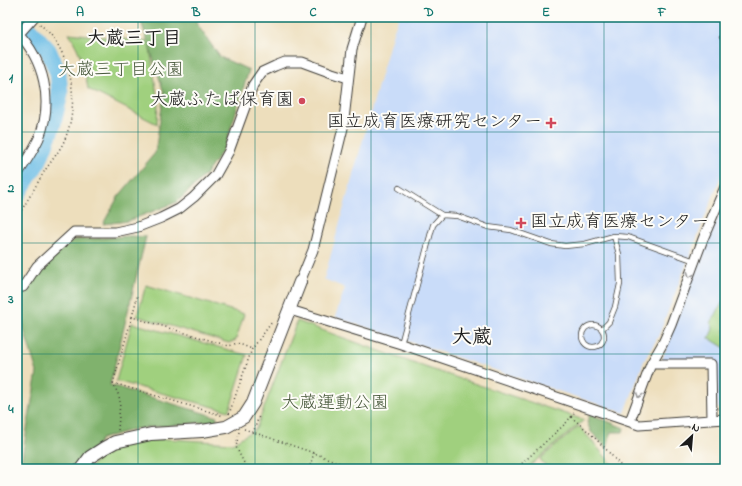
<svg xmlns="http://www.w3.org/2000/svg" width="742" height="486" viewBox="0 0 742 486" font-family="'Indie Flower','Klee One',sans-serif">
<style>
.built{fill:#c9dcf9}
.green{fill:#a0d07e;stroke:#5e764d}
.forest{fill:#80b26d;stroke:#4e6744}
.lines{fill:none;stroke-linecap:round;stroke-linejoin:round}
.river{stroke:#69bce5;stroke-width:17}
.lane-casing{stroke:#3b3934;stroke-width:6}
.street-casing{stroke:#3b3934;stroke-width:11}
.secondary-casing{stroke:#3b3934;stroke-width:14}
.path{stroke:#3b3934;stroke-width:1.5;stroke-dasharray:1 3;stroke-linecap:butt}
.lane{stroke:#fff;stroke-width:4.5}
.street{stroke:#fff;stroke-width:9}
.secondary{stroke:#fff;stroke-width:12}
.oneway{stroke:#999}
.grid{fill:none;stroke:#0f766e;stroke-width:1;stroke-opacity:0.55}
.poi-dot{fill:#d1495b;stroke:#fdfcf7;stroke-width:1.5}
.labels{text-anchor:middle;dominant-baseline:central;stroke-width:4;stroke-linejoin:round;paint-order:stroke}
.park-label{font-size:18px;fill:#4a5b3e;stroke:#fdfcf7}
.poi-label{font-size:18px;fill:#1c1c1c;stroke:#fdfcf7;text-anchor:end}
.neighbourhood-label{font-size:19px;font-weight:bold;fill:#1c1c1c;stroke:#fdfcf7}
.quarter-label{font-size:20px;font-weight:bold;fill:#1c1c1c;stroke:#fdfcf7}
.neatline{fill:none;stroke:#0f766e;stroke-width:1.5}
.grid-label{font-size:13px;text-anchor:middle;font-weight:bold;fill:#0f766e}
</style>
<rect width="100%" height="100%" fill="#fdfcf7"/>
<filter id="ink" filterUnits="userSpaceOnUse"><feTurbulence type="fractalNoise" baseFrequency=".025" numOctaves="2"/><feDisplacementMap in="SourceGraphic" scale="8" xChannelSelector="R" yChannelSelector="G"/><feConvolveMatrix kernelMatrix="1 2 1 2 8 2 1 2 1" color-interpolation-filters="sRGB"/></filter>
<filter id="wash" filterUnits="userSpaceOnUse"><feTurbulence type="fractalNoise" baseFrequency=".012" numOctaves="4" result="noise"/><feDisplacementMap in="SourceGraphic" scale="16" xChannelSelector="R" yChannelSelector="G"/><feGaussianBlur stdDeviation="0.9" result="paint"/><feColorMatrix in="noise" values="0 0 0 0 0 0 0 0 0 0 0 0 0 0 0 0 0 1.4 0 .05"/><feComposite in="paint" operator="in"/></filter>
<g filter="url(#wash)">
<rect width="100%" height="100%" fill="#eddebc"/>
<path class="built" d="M399 17H725V166L658 337 644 361 625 413 335 317 345 288 324 279 393 32Z
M725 199V414H723L717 407 715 359 662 360 680 309Z"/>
<path class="green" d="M69 33 149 42 158 102 157 124 88 89 84 66 77 48Z
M146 285 244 314 236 340 229 343 137 316Z
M725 298V348L709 338 713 329 711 323Z
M297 321 413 363 584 420 526 469H90L92 465 108 450 132 441 170 439 232 443 256 429Z
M132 323 247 355 229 411 116 381Z
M579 426 616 469H548L540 459Z"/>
<path class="forest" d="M139 17H196V23L220 57 249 70 225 147 206 174 177 202 128 221 103 224 118 197 155 153 164 93 143 27Z
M130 236 146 237 110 385 217 417V421L134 429 101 439 83 469H20L37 372 24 330 21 298 42 267 73 240Z
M590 414 624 428 623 432H611L607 448 591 432 587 422Z"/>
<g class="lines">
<path class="river" d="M17 195 39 160 52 127 60 94 58 73 48 50 18 17"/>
</g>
</g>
<g filter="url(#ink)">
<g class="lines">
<defs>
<path id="lane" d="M722 37 725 33
M399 188 442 215
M582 336a11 11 0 1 1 22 0a11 11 0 1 1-22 0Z
M602 329 609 322 615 307 620 284 619 254 614 236
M401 344 433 225 442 215 457 216 488 227 511 230 551 244 565 246 585 244 614 236 628 237 695 261"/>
<path id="street" d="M17 32C44 60 54 101 39 138 33 151 25 163 17 175
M17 36 34 17
M300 282 313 250 316 238 343 128 352 49 362 17
M17 286 23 287 37 266 74 232H115L138 227 161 218 179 209 194 197 215 176 229 151 253 85 262 72 275 66 285 62H302L332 73 348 78
M290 310 401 344 639 425 725 419
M651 364H711L712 420
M630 421 651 364 663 343 671 325 703 239 725 187"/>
<path id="secondary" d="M81 469 90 457 104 448 115 442 151 434 202 431 226 427 244 417 253 403 300 282"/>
</defs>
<use href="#lane" class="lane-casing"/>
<use href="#street" class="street-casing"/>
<use href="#secondary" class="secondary-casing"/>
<path class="path" d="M17 217C27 202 35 187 44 172 51 161 60 151 65 139 79 105 73 63 51 35 48 31 44 28 40 24
M132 317 138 294
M113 383 224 416
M229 414 252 349 272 322
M571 417C590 432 608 450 623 469
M244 429 314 453 355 469
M118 430 120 402 119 396 113 383 132 317 229 346 237 343 252 349
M239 432 236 447 247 469
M253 433 259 416
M309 469 314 453
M516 469 566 423 574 413"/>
<use href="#lane" class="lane"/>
<use href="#street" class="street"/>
<use href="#secondary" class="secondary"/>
</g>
<defs><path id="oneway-chevron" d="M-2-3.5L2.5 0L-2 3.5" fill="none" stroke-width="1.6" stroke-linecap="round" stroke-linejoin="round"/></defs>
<g class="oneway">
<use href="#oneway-chevron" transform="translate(690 275) rotate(111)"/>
<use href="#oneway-chevron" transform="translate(639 395) rotate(110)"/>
</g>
</g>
<path class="grid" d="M138 17V469M255 17V469M371 17V469M487 17V469M604 17V469M17 132H725M17 243H725M17 354H725"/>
<g class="poi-dot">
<circle cx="302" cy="101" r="4"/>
<path d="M549 117h4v4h4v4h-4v4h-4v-4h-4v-4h4z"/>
<path d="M519 217h4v4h4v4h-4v4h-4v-4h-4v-4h4z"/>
</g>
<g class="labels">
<g class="park-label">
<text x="121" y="71">大蔵三丁目公園</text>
<text x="335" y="404">大蔵運動公園</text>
</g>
<g class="poi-label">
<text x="294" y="101">大蔵ふたば保育園</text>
<text x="542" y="123">国立成育医療研究センター</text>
<text x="530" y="223" text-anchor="start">国立成育医療センター</text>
</g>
<g class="neighbourhood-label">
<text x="134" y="39">大蔵三丁目</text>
</g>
<g class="quarter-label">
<text x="472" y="338">大蔵</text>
</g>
</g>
<rect width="742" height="486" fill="none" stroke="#fdfcf7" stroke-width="44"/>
<g transform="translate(692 436) rotate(26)" stroke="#fdfcf7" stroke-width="3" paint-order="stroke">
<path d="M0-3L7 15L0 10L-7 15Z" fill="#1c1c1c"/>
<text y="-6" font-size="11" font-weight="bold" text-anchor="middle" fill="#1c1c1c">N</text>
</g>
<rect x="22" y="22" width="698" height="442" class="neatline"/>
<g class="grid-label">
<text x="80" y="16">A</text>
<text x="196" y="16">B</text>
<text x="313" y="16">C</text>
<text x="429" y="16">D</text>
<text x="546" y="16">E</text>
<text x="662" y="16">F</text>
<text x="11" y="82">1</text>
<text x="11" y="192">2</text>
<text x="11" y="303">3</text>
<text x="11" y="413">4</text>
</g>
</svg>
